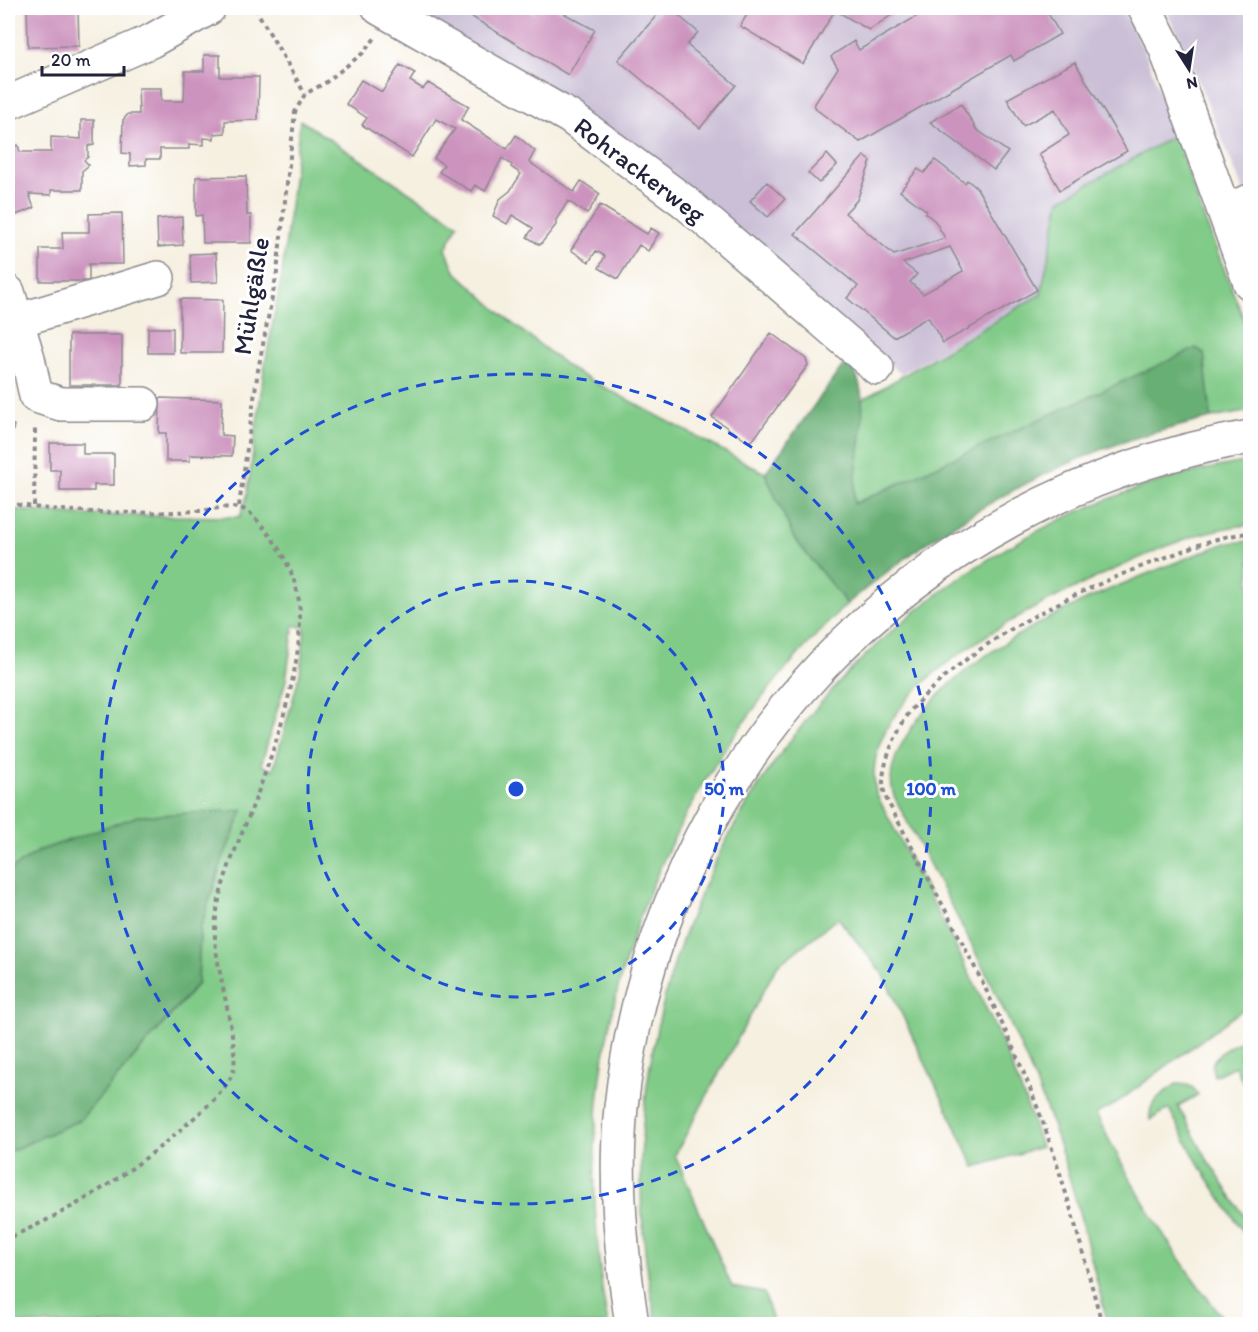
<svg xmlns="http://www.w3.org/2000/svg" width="1258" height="1332" viewBox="0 0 1258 1332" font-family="Itim,sans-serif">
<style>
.industrial{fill:#cabfd6}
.green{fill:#81cb88;stroke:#527662;stroke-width:1.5;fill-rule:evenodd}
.forest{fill:#68af74;stroke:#456858;stroke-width:1.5}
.building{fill:#cc93be;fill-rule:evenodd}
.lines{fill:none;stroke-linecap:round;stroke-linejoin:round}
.minor-casing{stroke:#8c898e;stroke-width:36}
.major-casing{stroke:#8c898e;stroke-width:36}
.path{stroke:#8c898e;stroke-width:4;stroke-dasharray:4.5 4.5;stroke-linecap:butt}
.minor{stroke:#fff;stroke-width:33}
.major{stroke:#fff;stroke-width:33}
.ring{fill:none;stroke:#1d4ed8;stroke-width:3;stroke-dasharray:10 8}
.labels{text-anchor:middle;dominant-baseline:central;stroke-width:6;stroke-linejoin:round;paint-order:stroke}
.street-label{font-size:26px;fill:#22223b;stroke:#fff}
.centre{fill:#1d4ed8;stroke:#fff;stroke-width:3}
.ring-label{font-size:18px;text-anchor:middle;font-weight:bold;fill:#1d4ed8;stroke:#fff;stroke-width:6;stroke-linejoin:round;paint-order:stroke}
</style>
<rect width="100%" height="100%" fill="#fff"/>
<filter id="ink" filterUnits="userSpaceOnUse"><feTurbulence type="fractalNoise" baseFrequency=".0167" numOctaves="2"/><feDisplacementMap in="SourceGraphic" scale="12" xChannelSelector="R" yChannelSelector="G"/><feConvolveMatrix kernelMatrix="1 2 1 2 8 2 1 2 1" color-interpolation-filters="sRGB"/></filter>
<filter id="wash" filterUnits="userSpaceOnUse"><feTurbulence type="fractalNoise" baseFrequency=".008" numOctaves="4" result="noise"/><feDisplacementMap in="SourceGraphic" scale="24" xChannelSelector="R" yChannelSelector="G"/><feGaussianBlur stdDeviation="1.35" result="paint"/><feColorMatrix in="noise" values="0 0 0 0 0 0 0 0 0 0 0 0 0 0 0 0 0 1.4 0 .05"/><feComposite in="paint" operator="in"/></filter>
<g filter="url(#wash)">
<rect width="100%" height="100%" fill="#f6f0e1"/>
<path class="industrial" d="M411 8H1122L1146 54 1175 135 1060 200 1041 294 901 374 664 171Z
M1165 8H1250V207L1187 54Z"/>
<path class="green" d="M300 120 458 224 446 249 455 271 507 319 574 371 765 473 794 538 847 604C682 763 587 972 595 1203 597 1243 600 1285 608 1324H8V1152L80 1120 198 984 200 929 223 858 243 811 41 850 8 871V509L78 515 240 517 247 496 264 370 282 274ZM294 625 305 628 300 674 273 770 261 765 286 680Z
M1175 135 1202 213 1250 335V411L1211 418 1204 353 853 504 862 400 1041 294 1060 200Z
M1250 461V525C1198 528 1147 555 1100 576 1027 610 854 691 876 793 934 909 1003 1023 1041 1147L975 1167 882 973 838 918 777 966 675 1155 732 1287 764 1293 774 1324H657C570 926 850 525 1250 461Z
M1250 541V1004L1115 1104 1096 1114C1133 1188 1175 1260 1228 1324H1108C1088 1249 1071 1170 1042 1098 1001 993 945 896 894 796 887 776 894 758 904 740 959 643 1106 590 1205 551L1226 543Z
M1250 1039V1050L1240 1056 1250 1077V1097L1235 1066 1214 1076C1213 1072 1211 1066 1213 1062 1219 1052 1239 1039 1250 1039Z
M1176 1084C1187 1084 1193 1085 1198 1095L1178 1106 1207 1159 1250 1225V1242L1199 1165 1169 1109 1150 1120C1148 1100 1162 1095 1176 1084Z"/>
<path class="forest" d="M1196 348 1204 353 1211 418C1185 425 1158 431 1132 439 1026 474 932 533 847 604L794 538 765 473 847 360C878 396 853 461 854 504Z
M243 810 223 858 200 929 198 983 80 1120 8 1152V871L41 850 138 816Z"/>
<g id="blocks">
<path class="building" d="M27 8H78L79 46 28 47Z
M457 8H523L534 14 538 8H554L595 30 568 75Z
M663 8H678V15L698 32 687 45 736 85 700 128 618 60Z
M751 8H902L869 30 835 10 803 64 740 26Z
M928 8H1045L1060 34 1014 61 1011 55 860 142 817 110 814 105 838 68 831 57 834 54 854 41 859 50 926 11Z
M204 55H220V77H259L258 120 225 121V133L214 134V139L204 138V145L189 144V149H160V159H146V165L130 166V154L122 153 123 120 128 114H139L138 88H161V101H184L185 71H204Z
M1075 62 1127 151 1060 190 1039 154 1069 135 1055 109 1023 126 1007 99Z
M400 65 415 73 410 81 423 89 428 83 469 106 461 120 507 149 516 135 535 151 529 162 574 192 581 181 600 194 587 214 568 201 556 220V225L540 245 527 237 533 228 522 221 512 215 507 224 493 216 500 199 510 191 521 174 511 167 512 165 502 158 485 191 475 185 471 191 439 172 444 165 434 158 455 129 436 119 412 157 362 125 367 118 346 104 361 80 382 92Z
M961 104 976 129 1008 152 994 170 930 122Z
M81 120H94V145L88 146V157L84 160 89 165 82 171V190H51V195L29 194 34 208 11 217 8 209V149L18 145 20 152H51V137L81 139Z
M827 154 837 165 819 183 808 173Z
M864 156 871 161 857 200 845 213 894 255 945 238 935 221 925 213 927 211 900 191 918 169 924 173 935 160 965 183 967 180 977 188 1037 290 943 343 928 317 894 337 847 298 858 286 795 234ZM950 247 963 271 923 294 910 282 917 274 903 263Z
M246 176 247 215H251V243H203L202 215 196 216V177Z
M767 182 785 199 768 217 750 201Z
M600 205 647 234 651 228 659 233 648 251 639 245 618 279 599 268 605 256 596 251 589 262 571 250Z
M122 213 123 264H89V281H40V249H63L62 232H89V214Z
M182 217 183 245 158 247 157 219Z
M216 253 218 282 191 283 190 254Z
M180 299 223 300 222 353H180Z
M148 328H173V353H148Z
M771 333 806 359 808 365 753 440 748 442 712 417Z
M69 335H122V385H69Z
M160 398 222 400 221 435 233 436 232 456 190 455V461H166V433H159Z
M8 424 14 425 9 451H8Z
M50 443H83V454H114V485H94V491H60V470H50Z"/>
</g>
</g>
<g filter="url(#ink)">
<use href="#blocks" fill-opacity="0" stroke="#8c898e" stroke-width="1.5"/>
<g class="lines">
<defs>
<path id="minor" d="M379 8 570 117 685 202 877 368
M1145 8 1165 47 1250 283
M8 103 151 41 209 8
M1225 210 1250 201
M8 292 28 358 36 396 61 404H143
M16 321 158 278"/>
<path id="major" d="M632 1324C621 1253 614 1180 621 1107 658 764 911 496 1250 437"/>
</defs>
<use href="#minor" class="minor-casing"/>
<use href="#major" class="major-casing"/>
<path class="path" d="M255 8 305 94
M8 503C67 514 138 514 198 511 216 510 237 501 251 514 274 536 295 570 299 602 306 660 273 754 252 808 237 847 216 889 215 931 213 964 243 1052 232 1075 222 1095 203 1110 187 1124 133 1172 74 1210 8 1238
M34 506 35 427
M239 506 258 370 277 272 295 112 305 94 325 83 363 53 375 38
M1102 1324C1082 1250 1063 1174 1035 1101 995 997 938 898 886 798 881 784 883 773 887 759 894 736 906 713 924 696 990 630 1085 587 1172 555 1197 545 1223 535 1250 533"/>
<use href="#minor" class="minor"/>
<use href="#major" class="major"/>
</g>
</g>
<g class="ring">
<circle cx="516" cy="789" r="208"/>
<circle cx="516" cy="789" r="415"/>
</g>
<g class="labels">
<g class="street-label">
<text transform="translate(640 170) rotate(37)">Rohrackerweg</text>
<text transform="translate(251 296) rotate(-81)">Mühlgäßle</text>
</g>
</g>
<circle cx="516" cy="789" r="9" class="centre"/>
<g class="ring-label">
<text x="724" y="795">50 m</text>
<text x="931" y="795">100 m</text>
</g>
<rect width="1258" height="1332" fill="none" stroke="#fff" stroke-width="30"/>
<g transform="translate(1189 69) rotate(168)" stroke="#ffffff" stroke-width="4.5" paint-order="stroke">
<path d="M0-4.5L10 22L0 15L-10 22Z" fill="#22223b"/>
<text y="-9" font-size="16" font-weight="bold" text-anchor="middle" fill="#22223b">N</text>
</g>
<path d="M42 66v9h82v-9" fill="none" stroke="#22223b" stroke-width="3"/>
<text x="51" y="66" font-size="18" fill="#22223b" stroke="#ffffff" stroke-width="4.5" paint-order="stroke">20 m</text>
</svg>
